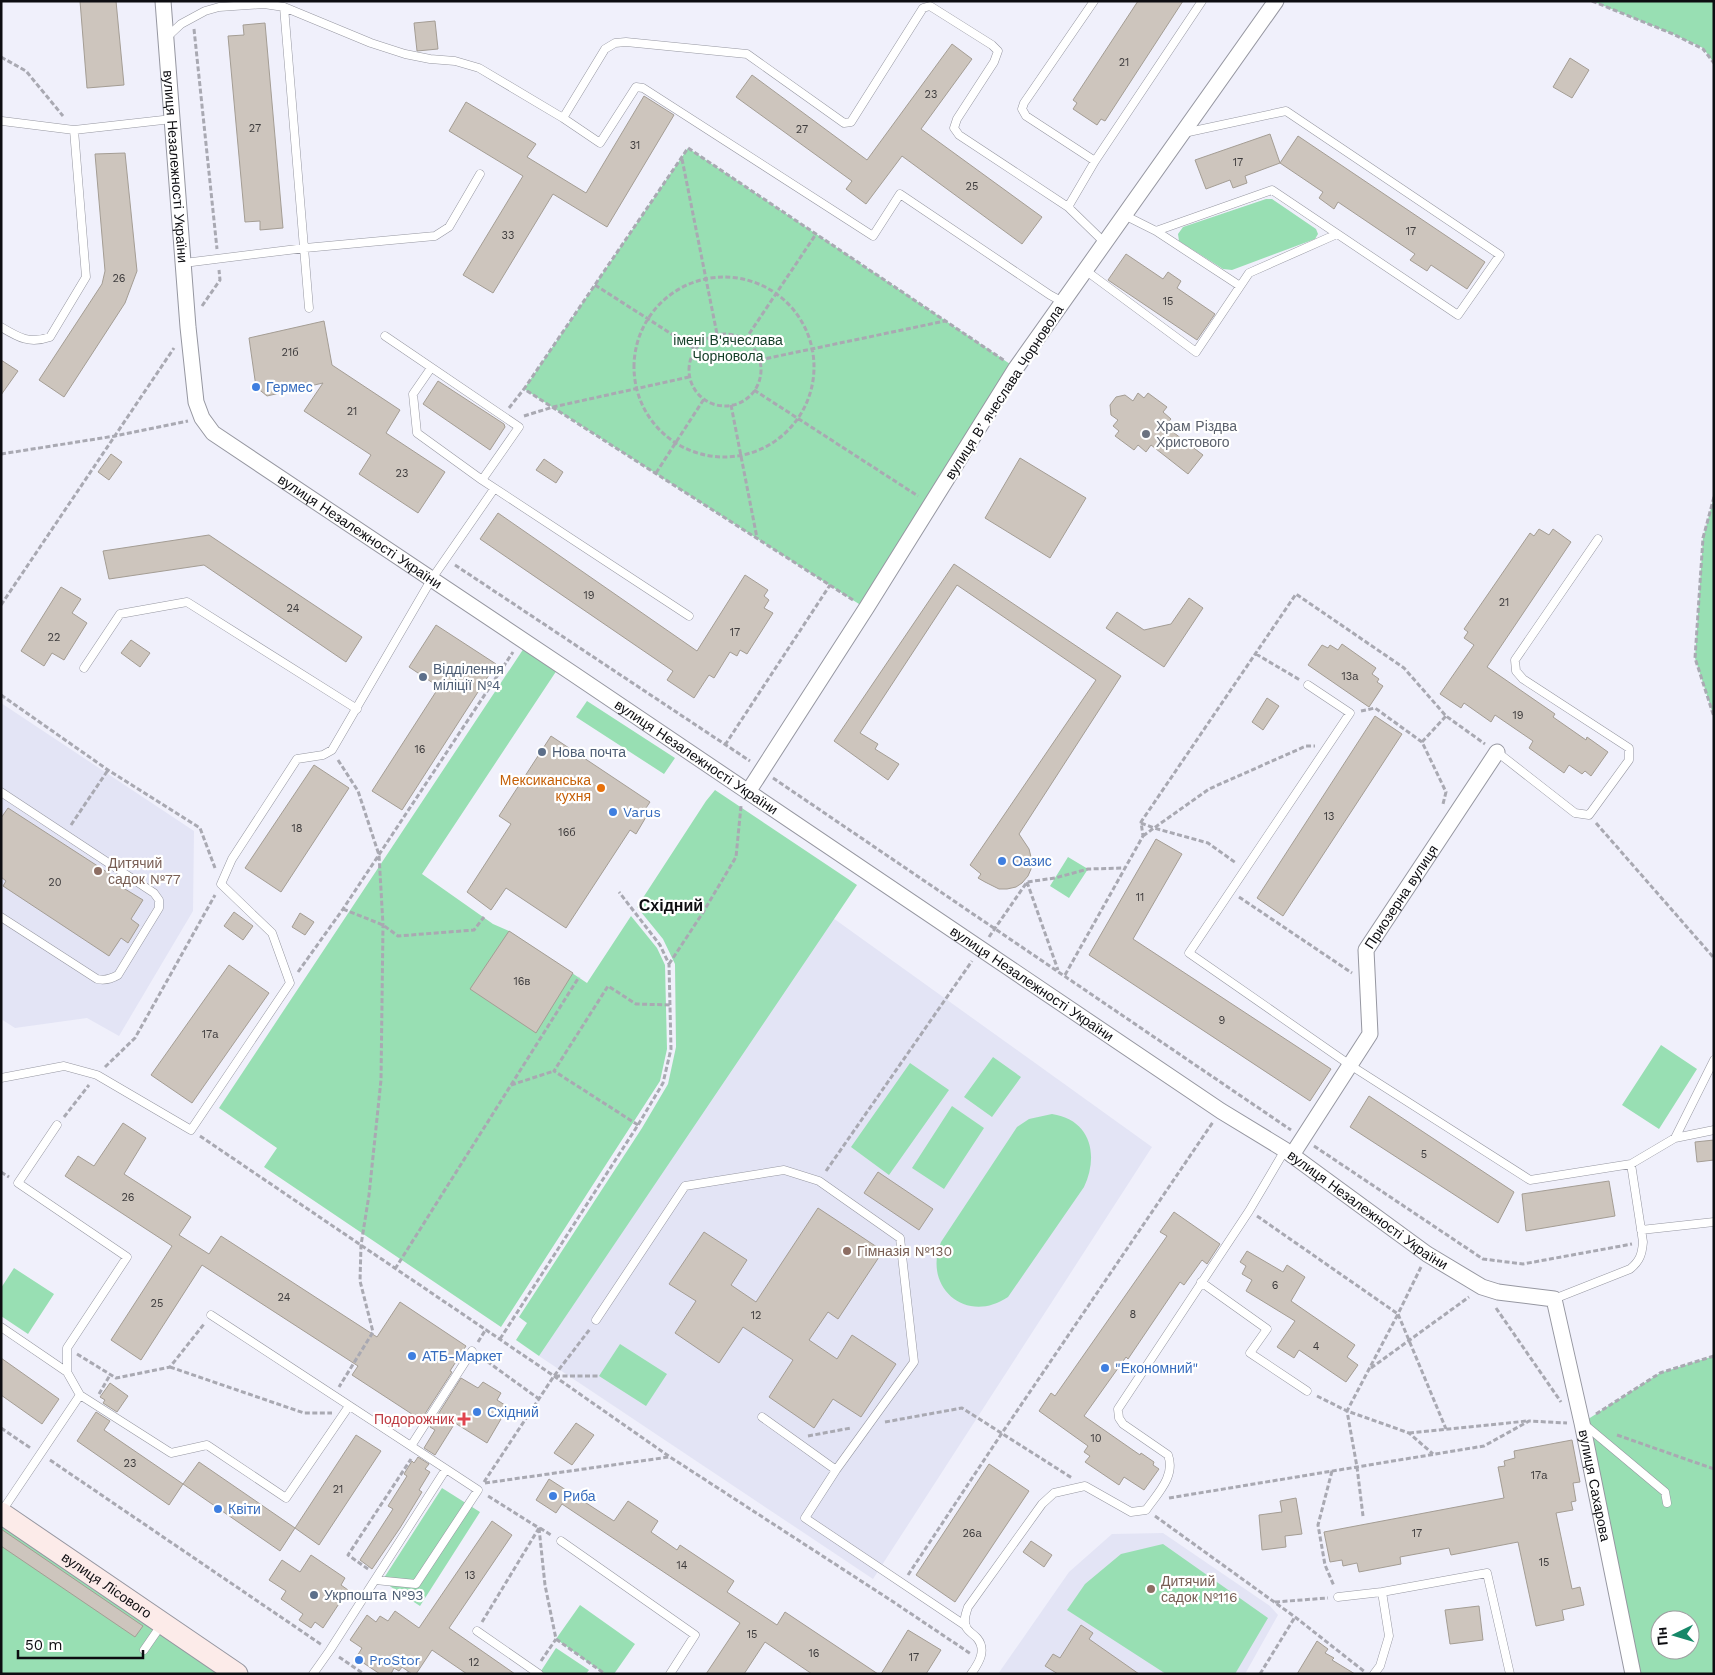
<svg xmlns="http://www.w3.org/2000/svg" width="1715" height="1675" viewBox="0 0 1715 1675" font-family="'Work Sans',sans-serif">
<style>
.built{fill:#e3e4f5}
.green{fill:#98dfb3;fill-rule:evenodd}
.building{fill:#cdc5bd;stroke:#a49d94}
.lines{fill:none;stroke-linecap:round;stroke-linejoin:round}
.lane-casing{stroke:#9697a1;stroke-width:9}
.street-casing{stroke:#9697a1;stroke-width:17}
.secondary-casing{stroke:#9697a1;stroke-width:23}
.path{stroke:#a9a9b2;stroke-width:3;stroke-dasharray:5 2.5;stroke-linecap:butt}
.lane{stroke:#fff;stroke-width:8}
.street{stroke:#fff;stroke-width:15}
.secondary{stroke:#fcebe9;stroke-width:21}
.shop-dot{fill:#3f7fe0;stroke:#fff;stroke-width:2}
.worship-dot{fill:#6b7280;stroke:#fff;stroke-width:2}
.service-dot{fill:#5c6f8a;stroke:#fff;stroke-width:2}
.food-dot{fill:#e8710a;stroke:#fff;stroke-width:2}
.education-dot{fill:#8d6e63;stroke:#fff;stroke-width:2}
.health-dot{fill:#e0444e;stroke:#fff;stroke-width:2}
.labels{text-anchor:middle;dominant-baseline:central;stroke-width:4.5;stroke-linejoin:round;paint-order:stroke}
.number-label{font-size:11px;fill:#3d3b3c}
.street-label{font-size:14px;fill:#0d0d11;stroke:#fff}
.park-label{font-size:14px;fill:#153f29;stroke:#fff}
.shop-label{font-size:14px;fill:#366cbe;stroke:#fff;text-anchor:start}
.worship-label{font-size:14px;fill:#5b616d;stroke:#fff;text-anchor:start}
.service-label{font-size:14px;fill:#4e5e75;stroke:#fff;text-anchor:start}
.food-label{font-size:14px;fill:#c56008;stroke:#fff;text-anchor:end}
.education-label{font-size:14px;fill:#785e54;stroke:#fff;text-anchor:start}
.health-label{font-size:14px;fill:#be3a42;stroke:#fff;text-anchor:end}
.quarter-label{font-size:16px;font-weight:bold;fill:#0d0d11;stroke:#fff}
</style>
<rect width="100%" height="100%" fill="#f0f0fb"/>
<path class="built" d="M1 703 194 831 193 911 119 1036 87 1018 15 1028 1 1019Z
M833 918 1152 1147 873 1579 539 1356Z
M1163 1533 1270 1606 1278 1615 1245 1674H998L1069 1572 1112 1534Z"/>
<path class="green" d="M1592 1H1714V63L1703 48 1673 34Z
M688 148 1016 368 867 607 859 604 524 389Z
M1266 199H1272L1316 229 1318 234 1315 239 1232 270 1223 269 1179 241 1178 234 1183 227Z
M1714 497V717L1695 658 1703 538Z
M524 648 557 670 422 874 493 924 509 931 587 983 631 916 657 948 665 965 667 1049 660 1081 501 1327 264 1167 277 1148 219 1108Z
M587 701 675 758 664 774 576 717Z
M715 790 857 885 539 1356 516 1340 527 1323 519 1317 642 1128 668 1084 676 1047 675 964 663 939 637 907 706 801Z
M1068 857 1088 869 1069 898 1050 886Z
M1661 1045 1697 1069 1659 1129 1622 1105Z
M993 1057 1021 1077 992 1117 964 1097Z
M910 1063 949 1090 889 1175 851 1147Z
M952 1106 984 1128 944 1189 912 1168Z
M1052 1114C1091 1120 1099 1155 1084 1187L1008 1297C967 1325 922 1288 941 1242L1017 1127 1029 1119Z
M14 1268 54 1294 28 1334 1 1316V1288Z
M620 1344 667 1374 646 1406 599 1376Z
M1714 1356V1674H1633L1582 1423 1660 1373ZM1660 1620H1690V1650H1660Z
M442 1488 480 1512 420 1606 382 1581Z
M1 1513 237 1674H1Z
M1163 1544 1268 1618 1235 1674H1166L1067 1610 1085 1584 1121 1554Z
M580 1605 635 1644 614 1674H605L556 1639Z
M556 1648 589 1670 586 1674H545L541 1671Z"/>
<path class="building" d="M80 1H116L124 85 87 88Z
M1138 1H1183L1105 121 1101 119 1097 125 1073 109 1077 103 1073 100Z
M435 21 438 49 417 51 414 23Z
M265 23 283 228 260 230V221L245 222 228 36 244 35 243 25Z
M952 44 972 59 921 129 1042 217 1022 244 902 156 866 204 846 189 852 181 736 97 752 75 867 160Z
M1570 58 1589 70 1572 98 1553 87Z
M644 96 674 115 607 227 553 194 493 293 463 275 523 176 449 131 466 102 536 144 527 157 586 193Z
M1270 134 1280 163 1245 176 1247 183 1233 188 1230 180 1206 189 1195 160Z
M1298 136 1485 262 1467 289 1431 265 1427 271 1410 260 1415 254 1338 202 1334 209 1319 198 1323 192 1280 163Z
M125 153 137 271 125 303 64 397 39 380 102 284 105 271 95 154Z
M1126 254 1163 279 1168 272 1181 281 1177 288 1215 314 1197 340 1108 280Z
M324 321 332 365 400 410 386 433 445 472 418 513 359 474 371 455 304 411 323 383 267 396 256 387 249 338Z
M1 360 18 371 1 395Z
M438 381 504 424 505 427 490 450 423 404Z
M1138 393 1144 398 1148 393 1167 407 1163 412 1171 419 1165 426 1203 455 1188 474 1151 445 1146 452 1138 445 1134 450 1115 436 1119 431 1113 426 1118 420 1111 415 1110 405 1116 397 1125 395 1133 401Z
M111 454 122 462 109 480 98 472Z
M1020 458 1086 498 1050 558 985 518Z
M544 459 563 472 556 483 536 470Z
M498 513 697 651 745 575 768 590 764 596 769 600 764 608 773 613 747 654 740 650 737 656 730 652 714 678 709 675 694 698 667 680 673 671 480 539Z
M1539 529 1549 535 1553 529 1571 542 1487 667 1555 714 1553 717 1586 740 1587 737 1608 752 1591 776 1585 771 1582 774 1569 765 1564 773 1529 748 1533 741 1495 715 1491 722 1464 703 1461 708 1440 694 1474 645 1464 638 1468 632 1464 629 1530 533 1534 536Z
M209 535 362 637 346 662 204 565 109 579 103 551Z
M954 564 1121 676 1019 834 1029 849 1031 857V869L1028 876 1022 883 1016 887 1007 889H999L985 882 978 878 981 874 970 865 1096 680 957 585 860 733 878 744 875 749 899 764 888 780 834 741Z
M61 587 81 599 72 613 87 623 64 660 52 653 44 666 21 651Z
M1189 598 1203 608 1164 667 1106 628 1117 612 1144 630 1171 624Z
M436 625 496 664 402 810 372 791 439 687 409 667Z
M131 640 150 653 140 667 121 653Z
M1342 644 1376 668 1372 674 1379 679 1377 682 1383 686 1369 707 1308 665 1322 645 1328 648 1330 645 1338 650Z
M1267 698 1279 706 1263 730 1252 722Z
M1375 716 1402 734 1283 916 1257 898Z
M551 736 650 802 642 814 646 817 636 834 630 830 566 928 506 888 491 910 467 892 511 824 499 816Z
M314 765 349 788 281 892 245 868Z
M8 808 110 874 107 878 143 900 131 919 139 925 128 943 121 938 109 956 3 886 6 881 1 877V818Z
M1156 839 1182 854 1133 939 1331 1069 1310 1101 1089 955Z
M234 912 253 926 243 940 224 926Z
M300 913 314 922 305 935 292 927Z
M509 931 573 973 536 1033 470 989Z
M229 965 269 993 192 1103 151 1075Z
M1369 1096 1514 1192 1498 1223 1350 1127Z
M123 1123 146 1138 124 1174 191 1217 179 1235 209 1254 221 1236 377 1337 400 1302 466 1346 450 1371 452 1372 421 1420 352 1375 358 1366 202 1265 141 1360 111 1340 172 1246 65 1176 78 1156 94 1166Z
M1714 1140V1160L1697 1162 1695 1142Z
M878 1172 933 1209 919 1230 864 1193Z
M1609 1181 1615 1216 1526 1231 1522 1194Z
M818 1208 883 1251 838 1319 828 1312 809 1340 837 1359 852 1335 896 1364 861 1417 833 1399 814 1428 769 1397 793 1360 743 1327 719 1363 675 1333 696 1301 669 1284 704 1232 747 1260 731 1285 756 1302Z
M1174 1212 1220 1244 1207 1264 1202 1260 1184 1285 1180 1282 1128 1359 1126 1357 1084 1416 1140 1455 1141 1453 1154 1462 1153 1465 1159 1469 1144 1490 1124 1477 1119 1485 1085 1462 1090 1456 1084 1452 1088 1446 1039 1411 1051 1393 1055 1396 1167 1236 1160 1232Z
M1247 1251 1283 1272 1287 1265 1305 1277 1291 1301 1355 1345 1347 1357 1358 1365 1346 1382 1299 1350 1294 1358 1277 1347 1295 1321 1246 1291 1252 1280 1242 1274 1246 1266 1240 1262Z
M1 1358 59 1399 42 1424 1 1395Z
M461 1378 478 1388 483 1382 501 1393 497 1400 508 1407 487 1443 455 1423 435 1455 424 1448 435 1430 430 1427Z
M110 1383 128 1396 117 1412 103 1403 105 1400 100 1397Z
M96 1412 110 1421 104 1430 183 1484 169 1505 77 1441Z
M576 1423 594 1435 572 1465 554 1453Z
M356 1435 381 1451 319 1545 295 1528Z
M1572 1440 1580 1482 1573 1483 1576 1501 1571 1502 1573 1510 1556 1513 1572 1589 1580 1587 1584 1605 1562 1610 1564 1620 1536 1626 1518 1542 1451 1555 1449 1548 1400 1557 1401 1564 1359 1572 1357 1563 1343 1566 1342 1560 1330 1562 1324 1532 1504 1498 1498 1467 1505 1466 1504 1461 1515 1458 1514 1451Z
M418 1457 429 1464 425 1469 430 1472 419 1490 422 1492 400 1528 372 1569 360 1560 393 1509 388 1506 407 1476 404 1474 412 1461 414 1463Z
M199 1462 295 1528 280 1551 183 1484Z
M989 1464 1029 1491 955 1602 916 1575Z
M549 1479 614 1521 628 1501 658 1521 651 1532 677 1550 680 1545 734 1581 727 1592 777 1625 785 1612 878 1674H812L765 1642 744 1674H706L740 1623 562 1504 556 1513 536 1500Z
M1296 1498 1302 1534 1285 1536 1286 1547 1262 1550 1259 1515 1282 1512 1280 1501Z
M492 1521 512 1535 449 1628 515 1674H467L432 1650 416 1674H412L402 1667 399 1671 394 1668 391 1674H380L356 1658 362 1648 350 1640 367 1615 376 1622 380 1616 388 1621 395 1611 419 1628Z
M1 1529 143 1626 135 1637 1 1546Z
M1031 1541 1052 1555 1044 1567 1023 1552Z
M311 1555 345 1578 341 1585 348 1590 323 1628 315 1622 311 1628 299 1620 303 1614 281 1599 286 1591 269 1580 282 1560 300 1572Z
M1479 1606 1483 1640 1450 1644 1445 1610Z
M1081 1625 1093 1633 1089 1639 1139 1674H1058L1045 1666 1053 1654 1060 1658Z
M908 1630 941 1650 926 1674H881Z
M1317 1641 1328 1649 1325 1653 1334 1658 1332 1660 1355 1674H1297Z"/>
<g class="lines">
<defs>
<path id="lane" d="M1094 1 1024 103 1022 109 1026 116 1095 161
M284 7 309 308
M166 38 181 24 205 11 219 7 264 4 284 7 371 43 405 54 430 59 455 61 479 68 563 118 605 49 615 43 626 42 747 54 844 123 851 122 923 8 930 6 992 45 998 51 994 62 957 119 954 128 959 135 1068 207 1105 243
M563 118 600 143 636 87 643 88 873 236 900 194 1050 295 1063 302
M2 121 74 130
M1068 207 1095 161 1202 1
M1124 215 1156 231 1240 286
M1156 231 1272 190 1458 315 1500 255 1286 111 1184 133
M184 263 305 248 435 236 449 227 480 174
M1085 270 1196 352 1249 273 1337 234
M1 327C19 338 30 344 50 337L86 277 74 130 172 119
M385 336 519 427 482 480 689 616
M431 368 413 394 417 433 482 480
M84 668 120 614 187 602 357 709
M1308 685 1350 713 1189 953 1350 1065 1530 1180 1631 1164 1643 1242C1642 1254 1640 1261 1630 1269L1554 1299
M1497 752 1575 813 1589 815 1629 760V748L1523 679 1516 671 1515 660 1598 539
M1 792 154 893 159 900V908L118 975C111 979 105 981 97 979L1 917
M1 1078 64 1066 97 1075 191 1130 290 983 272 933 221 884 232 859 297 759 323 755 332 750 431 580 494 489
M1675 1138 1714 1060
M1631 1164 1675 1138 1714 1130
M1641 1230 1714 1222
M1201 1282 1267 1329 1250 1353 1307 1391
M211 1315 446 1469 330 1650 313 1674
M596 1320 685 1186 784 1170 819 1181 900 1238 914 1362 836 1470
M1 1327 67 1372
M80 1395 171 1453 207 1445 286 1498 349 1406
M762 1417 836 1470 805 1518 966 1626
M1585 1425 1665 1492 1667 1503
M411 1446 472 1351
M2 1511 80 1395 67 1372V1348L127 1257 18 1183 57 1125
M561 1541 695 1635 670 1674
M375 1580 416 1584 478 1490 446 1469
M1338 1597 1382 1592 1487 1573 1510 1674
M477 1631 539 1674
M144 1650 162 1624
M971 1674C979 1663 987 1650 977 1638 973 1634 968 1631 966 1627 963 1620 966 1613 968 1607L1042 1504 1054 1493 1085 1486 1131 1512 1146 1510C1157 1494 1176 1476 1168 1455L1123 1424 1119 1418 1118 1409 1249 1211 1285 1150
M1374 1674 1380 1666 1389 1636 1382 1592"/>
<g id="street">
<path id="s1" d="M163 1 188 327 196 402 202 418 213 433 572 673 1221 1111 1285 1150 1427 1254 1482 1287 1498 1292 1554 1299 1582 1423 1633 1674"/>
<path d="M748 792 867 607 1016 368 1276 1"/>
<path id="s2" d="M1292 1155 1370 1034 1366 950 1497 752"/>
</g>
<g id="secondary">
<path id="s3" d="M1 1513 237 1674"/>
</g>
</defs>
<use href="#lane" class="lane-casing"/>
<use href="#street" class="street-casing"/>
<use href="#secondary" class="secondary-casing"/>
<path class="path" d="M1592 1 1673 34 1703 49 1714 63
M194 29 217 249
M1 57 26 71 63 116
M682 159 717 334
M634 367a90 90 0 1 1 180 0a90 90 0 1 1-180 0Z
M595 285 695 349
M202 306 220 280 219 270
M689 370a36 36 0 1 1 72 0a36 36 0 1 1-72 0Z
M745 340 816 234
M759 360 945 321
M754 390 918 496
M731 405 757 538
M509 408 524 389
M524 416 553 407 689 377
M1 454 115 436 188 421
M656 473 704 399
M1714 497 1703 538 1695 658 1714 717
M455 565 750 761
M853 600 524 389 688 148 1005 361
M1 605 174 348
M1256 654 1300 680
M1 695 108 770 200 828 215 868
M1361 711 1375 708 1422 742 1446 792 1443 804
M1422 742 1446 716
M725 745 830 585
M338 760 358 791 379 855 383 925 381 1080 369 1195 361 1245 360 1281 373 1332 339 1387
M773 778 1291 1130
M1141 823 1154 828 1209 789 1306 746H1315
M1596 823 1714 958
M71 825 108 770
M1143 836 1154 828 1208 843 1236 863
M1027 882 1058 970
M1239 897 1352 973
M343 909 383 925 398 936 474 930 484 917
M989 937 1027 882 1055 878 1088 869 1124 868
M669 964 702 914 736 857 741 806
M298 972 343 909 513 652
M1065 975 1143 836 1141 822 1296 594 1404 668 1446 716 1485 744
M105 1067 135 1038 215 895
M511 1085 579 977
M64 1117 89 1085
M638 1125 554 1071 608 986 636 1004 670 1005
M200 1136 554 1376 670 1457 892 1601 971 1654
M1314 1146 1483 1259 1523 1264 1632 1244
M826 1171 972 961
M1 1172 9 1177
M1257 1216 1398 1314 1347 1411 1409 1433 1433 1454
M1421 1267 1398 1314 1446 1429
M395 1269 511 1085 554 1071
M1496 1308 1561 1402
M500 1339 638 1125 663 1083 671 1049 669 964 660 945 619 892
M478 1342 486 1329
M77 1354 116 1378 170 1367 204 1324
M481 1357 539 1399
M170 1367 304 1413H332
M1371 1368 1469 1297
M555 1376H599
M99 1394 110 1375
M1317 1396 1347 1411 1357 1467 1363 1516
M1596 1414 1660 1373 1714 1356
M885 1422 962 1408 1072 1478
M1 1428 32 1449
M1409 1433 1527 1421
M1617 1435 1714 1469
M808 1436 851 1428
M50 1460 322 1645
M1332 1471 1318 1525 1325 1565 1334 1586
M484 1482 554 1376 590 1329
M485 1483 669 1457
M1169 1498 1484 1446 1529 1421 1567 1423
M1155 1516 1295 1617 1365 1672
M539 1528 545 1585 556 1639 605 1674
M540 1528 551 1535
M368 1569 348 1555 411 1459
M908 1575 1002 1433 1213 1122
M1275 1602 1328 1598
M482 1622 539 1528 488 1496
M339 1657 364 1674
M541 1661 556 1639
M407 1674 409 1672
M1260 1674 1295 1617"/>
<use href="#lane" class="lane"/>
<use href="#street" class="street"/>
<use href="#secondary" class="secondary"/>
</g>
<g class="shop-dot">
<circle cx="256" cy="387" r="5"/>
<circle cx="613" cy="812" r="5"/>
<circle cx="1002" cy="861" r="5"/>
<circle cx="412" cy="1356" r="5"/>
<circle cx="1105" cy="1368" r="5"/>
<circle cx="477" cy="1412" r="5"/>
<circle cx="553" cy="1496" r="5"/>
<circle cx="218" cy="1509" r="5"/>
<circle cx="359" cy="1660" r="5"/>
</g>
<circle class="worship-dot" cx="1146" cy="434" r="5"/>
<g class="service-dot">
<circle cx="423" cy="677" r="5"/>
<circle cx="542" cy="752" r="5"/>
<circle cx="314" cy="1595" r="5"/>
</g>
<circle class="food-dot" cx="601" cy="788" r="5"/>
<g class="education-dot">
<circle cx="98" cy="871" r="5"/>
<circle cx="847" cy="1251" r="5"/>
<circle cx="1151" cy="1589" r="5"/>
</g>
<path class="health-dot" d="M461.5 1411.5h5v5h5v5h-5v5h-5v-5h-5v-5h5z"/>
<g class="labels">
<g class="number-label">
<text x="1124" y="62">21</text>
<text x="931" y="94">23</text>
<text x="255" y="128">27</text>
<text x="802" y="129">27</text>
<text x="635" y="145">31</text>
<text x="1238" y="162">17</text>
<text x="972" y="186">25</text>
<text x="1411" y="231">17</text>
<text x="508" y="235">33</text>
<text x="119" y="278">26</text>
<text x="1168" y="301">15</text>
<text x="290" y="352">21б</text>
<text x="352" y="411">21</text>
<text x="402" y="473">23</text>
<text x="589" y="595">19</text>
<text x="1504" y="602">21</text>
<text x="293" y="608">24</text>
<text x="735" y="632">17</text>
<text x="54" y="637">22</text>
<text x="1350" y="676">13а</text>
<text x="1518" y="715">19</text>
<text x="420" y="749">16</text>
<text x="1329" y="816">13</text>
<text x="297" y="828">18</text>
<text x="567" y="832">16б</text>
<text x="55" y="882">20</text>
<text x="1140" y="897">11</text>
<text x="522" y="981">16в</text>
<text x="1222" y="1020">9</text>
<text x="210" y="1034">17а</text>
<text x="1424" y="1154">5</text>
<text x="128" y="1197">26</text>
<text x="1275" y="1285">6</text>
<text x="284" y="1297">24</text>
<text x="157" y="1303">25</text>
<text x="1133" y="1314">8</text>
<text x="756" y="1315">12</text>
<text x="1316" y="1346">4</text>
<text x="1096" y="1438">10</text>
<text x="130" y="1463">23</text>
<text x="1539" y="1475">17а</text>
<text x="338" y="1489">21</text>
<text x="972" y="1533">26а</text>
<text x="1417" y="1533">17</text>
<text x="1544" y="1562">15</text>
<text x="682" y="1565">14</text>
<text x="470" y="1575">13</text>
<text x="752" y="1634">15</text>
<text x="814" y="1653">16</text>
<text x="914" y="1657">17</text>
<text x="474" y="1662">12</text>
</g>
<g class="street-label">
<text stroke="none"><textPath href="#s1" startOffset="166">вулиця Незалежності України</textPath></text>
<text transform="translate(1004 392) rotate(-57)">вулиця Вʼячеслава Чорновола</text>
<text stroke="none"><textPath href="#s1" startOffset="615">вулиця Незалежності України</textPath></text>
<text stroke="none"><textPath href="#s1" startOffset="1020">вулиця Незалежності України</textPath></text>
<text stroke="none"><textPath href="#s2" startOffset="292">Приозерна вулиця</textPath></text>
<text stroke="none"><textPath href="#s1" startOffset="1425">вулиця Незалежності України</textPath></text>
<text stroke="none"><textPath href="#s1" startOffset="1830">вулиця Незалежності України</textPath></text>
<text stroke="none"><textPath href="#s1" startOffset="2232">вулиця Сахарова</textPath></text>
<text stroke="none"><textPath href="#s3" startOffset="128">вулиця Лісового</textPath></text>
</g>
<g class="park-label">
<text x="728" y="340">імені В'ячеслава<tspan x="728" dy="16">Чорновола</tspan></text>
</g>
<g class="shop-label">
<text x="266" y="387">Гермес</text>
<text x="623" y="812">Varus</text>
<text x="1012" y="861">Оазис</text>
<text x="422" y="1356">АТБ-Маркет</text>
<text x="1115" y="1368">"Економний"</text>
<text x="487" y="1412">Східний</text>
<text x="563" y="1496">Риба</text>
<text x="228" y="1509">Квіти</text>
<text x="369" y="1660">ProStor</text>
</g>
<g class="worship-label">
<text x="1156" y="426">Храм Різдва<tspan x="1156" dy="16">Христового</tspan></text>
</g>
<g class="service-label">
<text x="433" y="669">Відділення<tspan x="433" dy="16">міліції №4</tspan></text>
<text x="552" y="752">Нова почта</text>
<text x="324" y="1595">Укрпошта №93</text>
</g>
<g class="food-label">
<text x="591" y="780">Мексиканська<tspan x="591" dy="16">кухня</tspan></text>
</g>
<g class="education-label">
<text x="108" y="863">Дитячий<tspan x="108" dy="16">садок №77</tspan></text>
<text x="857" y="1251">Гімназія №130</text>
<text x="1161" y="1581">Дитячий<tspan x="1161" dy="16">садок №116</tspan></text>
</g>
<g class="health-label">
<text x="454" y="1419">Подорожник</text>
</g>
<g class="quarter-label">
<text x="671" y="905">Східний</text>
</g>
</g>
<rect width="1715" height="1675" fill="none" stroke="#0d0d11" stroke-width="5"/>
<g transform="translate(1675 1635) rotate(265)"><circle r="24" fill="#ffffff" stroke="#9e9ea0"/>
<path d="M0-4L9 19L0 12L-9 19Z" fill="#168868"/>
<text y="-8" font-size="14" font-weight="bold" text-anchor="middle" fill="#0d0d11">Пн</text>
</g>
<path d="M18 1650v8h125v-8" fill="none" stroke="#0d0d11" stroke-width="2.5"/>
<text x="25" y="1650" font-size="15" fill="#0d0d11" stroke="#ffffff" stroke-width="4" paint-order="stroke">50 m</text>
</svg>
